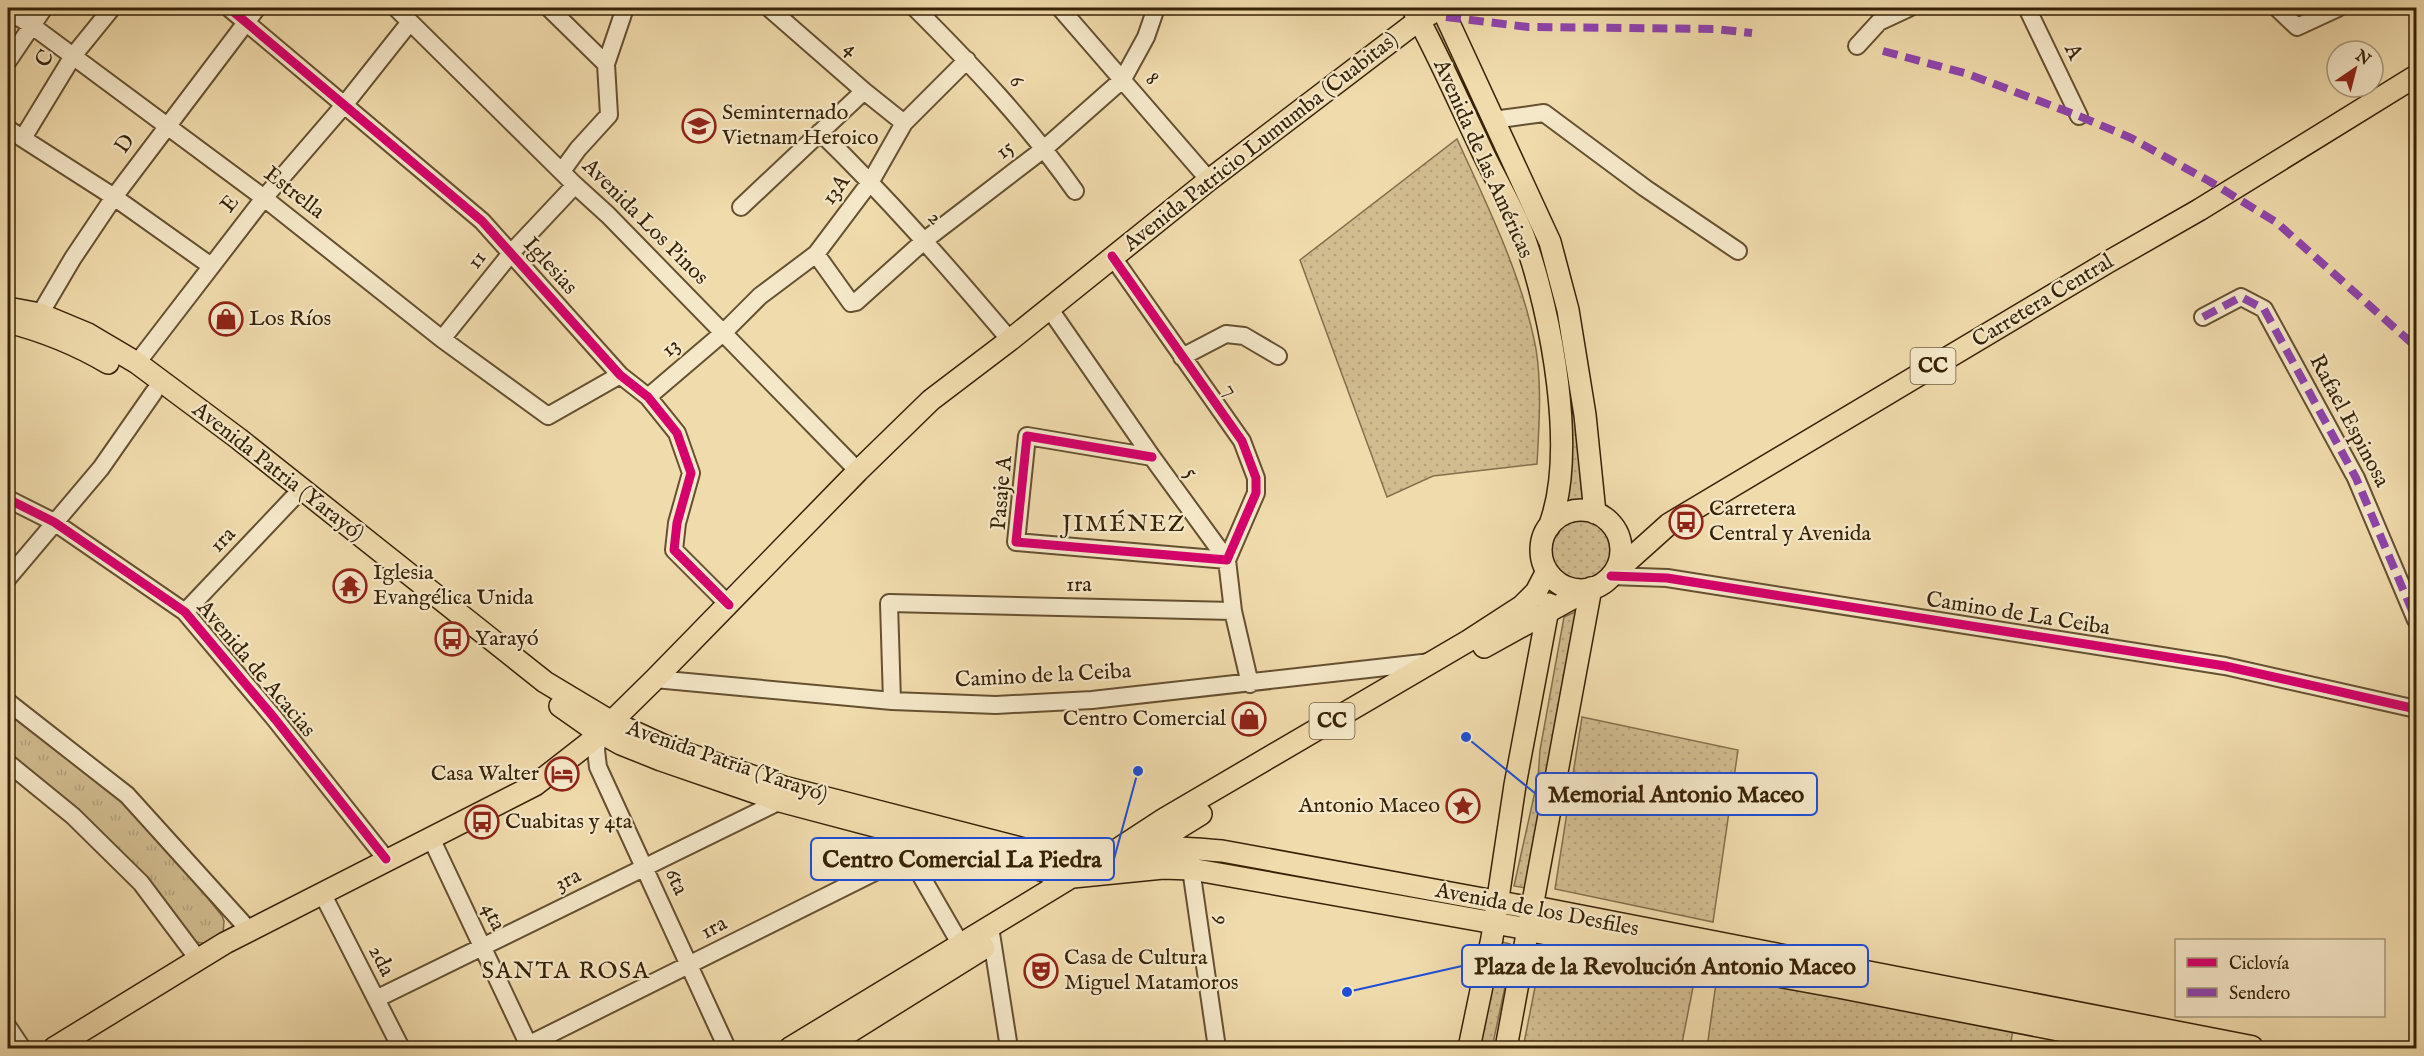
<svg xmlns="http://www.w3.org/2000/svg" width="2424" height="1056" viewBox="0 0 2424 1056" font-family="'IM FELL English',serif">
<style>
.grass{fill:url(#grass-dots);stroke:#846f4c;stroke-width:1.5}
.park{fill:url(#park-tufts);stroke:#846f4c;stroke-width:1.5}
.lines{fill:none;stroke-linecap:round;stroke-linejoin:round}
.minor-casing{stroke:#655030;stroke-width:20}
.major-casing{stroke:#372207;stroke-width:24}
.highway-casing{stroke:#372207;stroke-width:27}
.minor{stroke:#f5e8c9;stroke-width:16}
.major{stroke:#f0dbac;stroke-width:21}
.highway{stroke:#f0dbac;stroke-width:24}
.quiet{stroke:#8e44ad;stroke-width:8;stroke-dasharray:15 8;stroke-linecap:butt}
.cycleway-casing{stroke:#f5e8c9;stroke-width:13}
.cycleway{stroke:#d6006c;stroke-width:9}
.labels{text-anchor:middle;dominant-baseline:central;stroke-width:4.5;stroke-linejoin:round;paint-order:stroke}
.shield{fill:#f5e8c9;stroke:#705d41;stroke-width:1.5}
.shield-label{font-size:21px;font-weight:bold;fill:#372207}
.street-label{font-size:22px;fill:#372207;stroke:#f5e8c9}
.poi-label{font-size:22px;fill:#372207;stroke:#f5e8c9;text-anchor:start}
.neighbourhood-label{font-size:24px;letter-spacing:1.5px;fill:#372207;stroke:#f5e8c9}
.leader{fill:none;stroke:#1d4ed8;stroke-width:2}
.callout-dot{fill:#1d4ed8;stroke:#f5e8c9;stroke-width:2}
.callout{fill:#f5e8c9;stroke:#1d4ed8;stroke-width:2}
.callout-label{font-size:24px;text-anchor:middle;font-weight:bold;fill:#372207}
</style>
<defs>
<pattern id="grass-dots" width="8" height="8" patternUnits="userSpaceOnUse" patternTransform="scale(1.5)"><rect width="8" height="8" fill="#d1bc90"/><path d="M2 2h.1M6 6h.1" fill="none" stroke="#b4a17b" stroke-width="1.8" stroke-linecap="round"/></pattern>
<pattern id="park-tufts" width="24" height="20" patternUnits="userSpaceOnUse" patternTransform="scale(1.5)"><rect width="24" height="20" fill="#d1bc90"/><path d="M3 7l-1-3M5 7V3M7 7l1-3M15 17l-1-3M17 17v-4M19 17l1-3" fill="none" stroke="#b4a17b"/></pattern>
</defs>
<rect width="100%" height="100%" fill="#f0dbac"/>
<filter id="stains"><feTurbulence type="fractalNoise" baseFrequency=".00333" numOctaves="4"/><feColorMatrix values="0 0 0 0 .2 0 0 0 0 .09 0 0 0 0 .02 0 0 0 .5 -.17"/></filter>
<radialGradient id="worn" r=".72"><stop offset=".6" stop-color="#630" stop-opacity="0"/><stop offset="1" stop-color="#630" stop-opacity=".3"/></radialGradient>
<path class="grass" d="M1439 18 1541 244 1559 310 1578 420 1587 503 1575 500 1565 507 1572 459 1561 354 1430 23Z
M1457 139C1488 207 1522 275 1536 349 1542 387 1539 426 1537 464L1433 476 1387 497 1300 260Z
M1551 550a31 31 0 1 1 62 0a31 31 0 1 1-62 0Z
M1580 610 1525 888 1514 886 1538 778 1540 750 1564 617Z
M1582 717 1738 750 1713 922 1555 889Z
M1502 942 1510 944 1513 949 1492 1048H1476Z
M1558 945 1696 972 1681 1048H1613L1601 1046 1600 1048H1523L1541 957Z
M1717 976 2013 1029 2010 1048H1707Z"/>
<path class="park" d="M8 709 110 789 171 852 222 916 224 921 223 934 208 944 196 942 143 877 84 816 8 755Z"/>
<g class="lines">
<defs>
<path id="minor" d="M229 8 482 221 620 375 648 397 677 433 691 473 677 523 674 550 729 605
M396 8 575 185 608 215 858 471
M549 8 606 64
M769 8 864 91 904 123
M915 8C972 65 1028 124 1075 191
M1060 8 1209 180
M2027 8 2079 116
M2277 8 2297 27 2338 8
M8 11 31 25 264 198 442 339 548 416 620 375
M1857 46 1879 22 1909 8
M8 61 44 8
M1493 120 1544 113 1645 188 1738 251
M8 129 114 197 211 266
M820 132C888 198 949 268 1010 340
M23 138 73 56 112 8
M562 171 578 149 609 115 606 64 625 8
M741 207 864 91
M816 254 851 303 856 302 925 240 1045 148 1123 79 1146 37 1156 8
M1112 256 1242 441 1256 478V493L1227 560 1016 542 1027 436 1152 457
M1049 308 1152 457 1227 560 1233 611 1250 684
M40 314 73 258 114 197 257 8
M2203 317 2241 297 2264 309 2356 478 2416 620
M442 339 512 252 575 185
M1182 357 1226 334 1244 336 1278 356
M137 363 264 198 345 104 410 22
M648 397 723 333 760 296 816 254 871 181 904 123 967 60
M8 499 54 522 185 612 275 719 386 859
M1611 576 1667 578 2225 666 2416 709
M8 578 101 468 154 392
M185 612 293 498
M655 679 892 701 996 705 1092 700 1431 662
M892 701 889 603 1233 611
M8 702 127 795 249 930
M599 732 596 750 598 767 727 1048
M8 763 73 816 141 883 198 959
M431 838 530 1048
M909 855 961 945
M1191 869 1217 1048
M322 893 401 1048
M990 927 1009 1048
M376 999 780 801
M8 1027 22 1048
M522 1048 909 855 917 838"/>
<path id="major" d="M1442 8 1550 242 1568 310 1585 415 1595 513
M1413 9C1439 56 1460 105 1483 153 1497 182 1514 210 1525 240 1551 314 1578 453 1549 527
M8 308 40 314 88 334 137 363 239 439 545 682 610 721 665 746 784 787 1071 861C1095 862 1118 854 1141 850 1168 846 1195 849 1222 851L1532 908
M8 322C43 331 76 344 108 363
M1541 550a40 40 0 1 1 80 0a40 40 0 1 1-80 0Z
M1611 576 1669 524 2108 262 2199 210 2416 76
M1484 647 1591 588
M560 706 587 725 621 744 661 760 780 801 1052 873 1073 877 1163 868 1191 869 1528 929
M1146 848 1201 814
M1115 851 1164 819 1468 641 1522 606 1536 592 1547 571
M54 1048 225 943 535 785 594 739 655 679 858 471 931 400 1010 340 1209 180 1419 20 1441 8
M790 1048 1078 873
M824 1048 984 948
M1469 1048 1492 938 1515 785 1549 604
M1506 1048 1591 588"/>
<path id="highway" d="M1532 908 2251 1048
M1528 929 1841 986 2159 1048"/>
</defs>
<use href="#minor" class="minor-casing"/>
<use href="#major" class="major-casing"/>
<use href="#highway" class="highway-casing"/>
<use href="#minor" class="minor"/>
<use href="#major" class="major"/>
<use href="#highway" class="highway"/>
<path class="quiet" d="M1446 17 1528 27 1714 29 1752 33
M1883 51 1968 74 2079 116 2131 138 2209 181 2276 222 2416 347
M2203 317 2241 297 2264 309 2356 478 2416 620"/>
<defs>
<path id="cycleway" d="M229 8 482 221 620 375 648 397 677 433 691 473 677 523 674 550 729 605
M1112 256 1242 441 1256 478V493L1227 560 1016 542 1027 436 1152 457
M8 499 54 522 185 612 275 719 386 859
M1611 576 1667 578 2225 666 2416 709"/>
</defs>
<use href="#cycleway" class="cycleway-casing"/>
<use href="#cycleway" class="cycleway"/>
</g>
<defs>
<symbol id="school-ring" viewBox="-11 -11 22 22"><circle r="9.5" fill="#f5e8c9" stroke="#8f2418" stroke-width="1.5"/><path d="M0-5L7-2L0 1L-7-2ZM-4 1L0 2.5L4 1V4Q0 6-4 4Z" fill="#8f2418"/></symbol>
<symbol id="shop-ring" viewBox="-11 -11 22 22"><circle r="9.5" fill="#f5e8c9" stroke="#8f2418" stroke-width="1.5"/><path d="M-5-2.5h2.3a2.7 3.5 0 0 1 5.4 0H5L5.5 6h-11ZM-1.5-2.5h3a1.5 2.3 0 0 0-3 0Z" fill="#8f2418"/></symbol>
<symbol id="bus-ring" viewBox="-11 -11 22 22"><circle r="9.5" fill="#f5e8c9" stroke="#8f2418" stroke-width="1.5"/><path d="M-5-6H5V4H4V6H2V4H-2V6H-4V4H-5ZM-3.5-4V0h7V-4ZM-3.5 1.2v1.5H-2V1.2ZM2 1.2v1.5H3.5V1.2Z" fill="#8f2418"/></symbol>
<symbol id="temple-ring" viewBox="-11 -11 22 22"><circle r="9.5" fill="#f5e8c9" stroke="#8f2418" stroke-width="1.5"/><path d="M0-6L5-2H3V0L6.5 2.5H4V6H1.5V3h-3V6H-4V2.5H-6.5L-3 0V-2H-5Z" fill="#8f2418"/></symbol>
<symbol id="hotel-ring" viewBox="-11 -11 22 22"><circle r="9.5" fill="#f5e8c9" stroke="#8f2418" stroke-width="1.5"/><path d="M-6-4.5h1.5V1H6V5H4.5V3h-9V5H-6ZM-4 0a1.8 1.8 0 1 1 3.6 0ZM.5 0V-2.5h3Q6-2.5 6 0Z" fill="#8f2418"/></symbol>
<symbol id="sight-ring" viewBox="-11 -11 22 22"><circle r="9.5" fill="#f5e8c9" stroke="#8f2418" stroke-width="1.5"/><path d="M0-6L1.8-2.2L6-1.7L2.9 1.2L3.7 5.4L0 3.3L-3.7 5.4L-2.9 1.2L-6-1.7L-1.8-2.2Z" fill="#8f2418"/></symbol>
<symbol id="theatre-ring" viewBox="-11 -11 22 22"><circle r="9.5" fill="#f5e8c9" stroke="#8f2418" stroke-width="1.5"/><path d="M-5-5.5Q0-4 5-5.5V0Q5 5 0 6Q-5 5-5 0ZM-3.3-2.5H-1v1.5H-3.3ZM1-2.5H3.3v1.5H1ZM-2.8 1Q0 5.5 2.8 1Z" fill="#8f2418"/></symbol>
</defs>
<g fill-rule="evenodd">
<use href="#school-ring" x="680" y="107" width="38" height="38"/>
<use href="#shop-ring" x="207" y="300" width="38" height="38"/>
<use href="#bus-ring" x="1667" y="503" width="38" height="38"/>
<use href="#temple-ring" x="331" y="567" width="38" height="38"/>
<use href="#bus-ring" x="433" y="620" width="38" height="38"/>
<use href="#shop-ring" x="1230" y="700" width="38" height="38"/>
<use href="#hotel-ring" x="543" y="755" width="38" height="38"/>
<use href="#sight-ring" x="1444" y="787" width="38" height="38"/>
<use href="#bus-ring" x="463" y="803" width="38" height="38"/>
<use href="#theatre-ring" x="1022" y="952" width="38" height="38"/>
</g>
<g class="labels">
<g class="shield">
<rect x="1910.5" y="348" width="45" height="36" rx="4.5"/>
<rect x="1309.5" y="703" width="45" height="36" rx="4.5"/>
</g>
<g class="shield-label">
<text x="1933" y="366">CC</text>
<text x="1332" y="721">CC</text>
</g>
<g class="street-label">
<text transform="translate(851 49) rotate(42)">4</text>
<text transform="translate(2073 52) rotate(65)">A</text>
<text transform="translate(45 59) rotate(-58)">C</text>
<text transform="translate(1152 79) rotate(50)">8</text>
<text transform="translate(1016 81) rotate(49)">6</text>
<text transform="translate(1261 142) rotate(-38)">Avenida Patricio Lumumba (Cuabitas)</text>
<text transform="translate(125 144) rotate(-54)">D</text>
<text transform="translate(1005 150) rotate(-37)">15</text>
<text transform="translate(1483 159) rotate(66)">Avenida de las Américas</text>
<text transform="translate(836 190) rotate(-53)">13A</text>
<text transform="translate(294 193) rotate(38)">Estrella</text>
<text transform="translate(230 204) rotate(-52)">E</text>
<text transform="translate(935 218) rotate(48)">2</text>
<text transform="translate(645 222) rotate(45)">Avenida Los Pinos</text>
<text transform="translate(477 260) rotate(-52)">11</text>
<text transform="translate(550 266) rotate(48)">Iglesias</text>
<text transform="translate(2043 301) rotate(-31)">Carretera Central</text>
<text transform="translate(671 348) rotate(-40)">13</text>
<text transform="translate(1230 390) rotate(55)">7</text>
<text transform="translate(2349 421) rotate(62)">Rafael Espinosa</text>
<text transform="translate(278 472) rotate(38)">Avenida Patria (Yarayó)</text>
<text transform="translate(1191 473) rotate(54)">5</text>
<text transform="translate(1002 493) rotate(-85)">Pasaje A</text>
<text transform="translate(223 540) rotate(-46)">1ra</text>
<text transform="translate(1079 585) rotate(1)">1ra</text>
<text transform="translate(2018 614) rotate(9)">Camino de La Ceiba</text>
<text transform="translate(256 669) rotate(50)">Avenida de Acacias</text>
<text transform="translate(1043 676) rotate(-3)">Camino de la Ceiba</text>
<text transform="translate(727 762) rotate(19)">Avenida Patria (Yarayó)</text>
<text transform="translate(568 880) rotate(-26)">3ra</text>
<text transform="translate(676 882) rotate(65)">6ta</text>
<text transform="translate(1537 910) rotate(11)">Avenida de los Desfiles</text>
<text transform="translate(493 917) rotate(65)">4ta</text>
<text transform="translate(1221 920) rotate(81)">9</text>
<text transform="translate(714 928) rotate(-27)">1ra</text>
<text transform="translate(381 961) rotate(63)">2da</text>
</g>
<g class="poi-label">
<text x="722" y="113">Seminternado<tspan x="722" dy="25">Vietnam Heroico</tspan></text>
<text x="249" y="319">Los Ríos</text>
<text x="1709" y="509">Carretera<tspan x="1709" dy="25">Central y Avenida</tspan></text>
<text x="373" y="573">Iglesia<tspan x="373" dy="25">Evangélica Unida</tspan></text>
<text x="475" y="639">Yarayó</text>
<text x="1226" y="719" text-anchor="end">Centro Comercial</text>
<text x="539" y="774" text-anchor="end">Casa Walter</text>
<text x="1440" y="806" text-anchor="end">Antonio Maceo</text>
<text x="505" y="822">Cuabitas y 4ta</text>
<text x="1064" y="958">Casa de Cultura<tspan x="1064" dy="25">Miguel Matamoros</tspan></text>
</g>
<g class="neighbourhood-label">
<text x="1124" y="524">JIMÉNEZ</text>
<text x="566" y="971">SANTA ROSA</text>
</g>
</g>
<path class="leader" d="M1466 737L1536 794M1138 771L1114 859M1347 992L1462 966"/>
<g class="callout-dot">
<circle cx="1466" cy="737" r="6"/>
<circle cx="1138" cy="771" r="6"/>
<circle cx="1347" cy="992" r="6"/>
</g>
<g class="callout">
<rect x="1536" y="773" width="281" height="42" rx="6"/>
<rect x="811" y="838" width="303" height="42" rx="6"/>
<rect x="1462" y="945" width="406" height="42" rx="6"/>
</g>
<g class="callout-label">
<text x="1676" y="802">Memorial Antonio Maceo</text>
<text x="962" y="867">Centro Comercial La Piedra</text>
<text x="1665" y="974">Plaza de la Revolución Antonio Maceo</text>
</g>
<rect width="2424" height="1056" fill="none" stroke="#f0dbac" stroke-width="30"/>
<rect x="9" y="9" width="2406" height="1038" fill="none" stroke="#372207" stroke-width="3"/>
<rect x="15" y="15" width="2394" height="1026" fill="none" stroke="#372207" stroke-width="1.5"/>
<rect x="2175" y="939" width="210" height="78" fill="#f5e8c9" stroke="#a9997b" stroke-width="1.5"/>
<rect x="2187" y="958" width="30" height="9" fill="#d6006c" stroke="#a9997b" stroke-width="1.5"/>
<text x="2229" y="969" font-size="18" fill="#372207">Ciclovía</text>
<rect x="2187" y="988" width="30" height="9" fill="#8e44ad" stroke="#a9997b" stroke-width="1.5"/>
<text x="2229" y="999" font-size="18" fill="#372207">Sendero</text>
<g transform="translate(2355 69) rotate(35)"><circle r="28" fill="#f5e8c9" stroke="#a9997b" stroke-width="1.5"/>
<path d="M0-4.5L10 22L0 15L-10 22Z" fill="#8f2418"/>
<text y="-9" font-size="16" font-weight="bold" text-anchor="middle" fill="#372207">N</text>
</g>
<rect width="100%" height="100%" filter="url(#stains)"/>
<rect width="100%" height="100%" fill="url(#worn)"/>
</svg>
